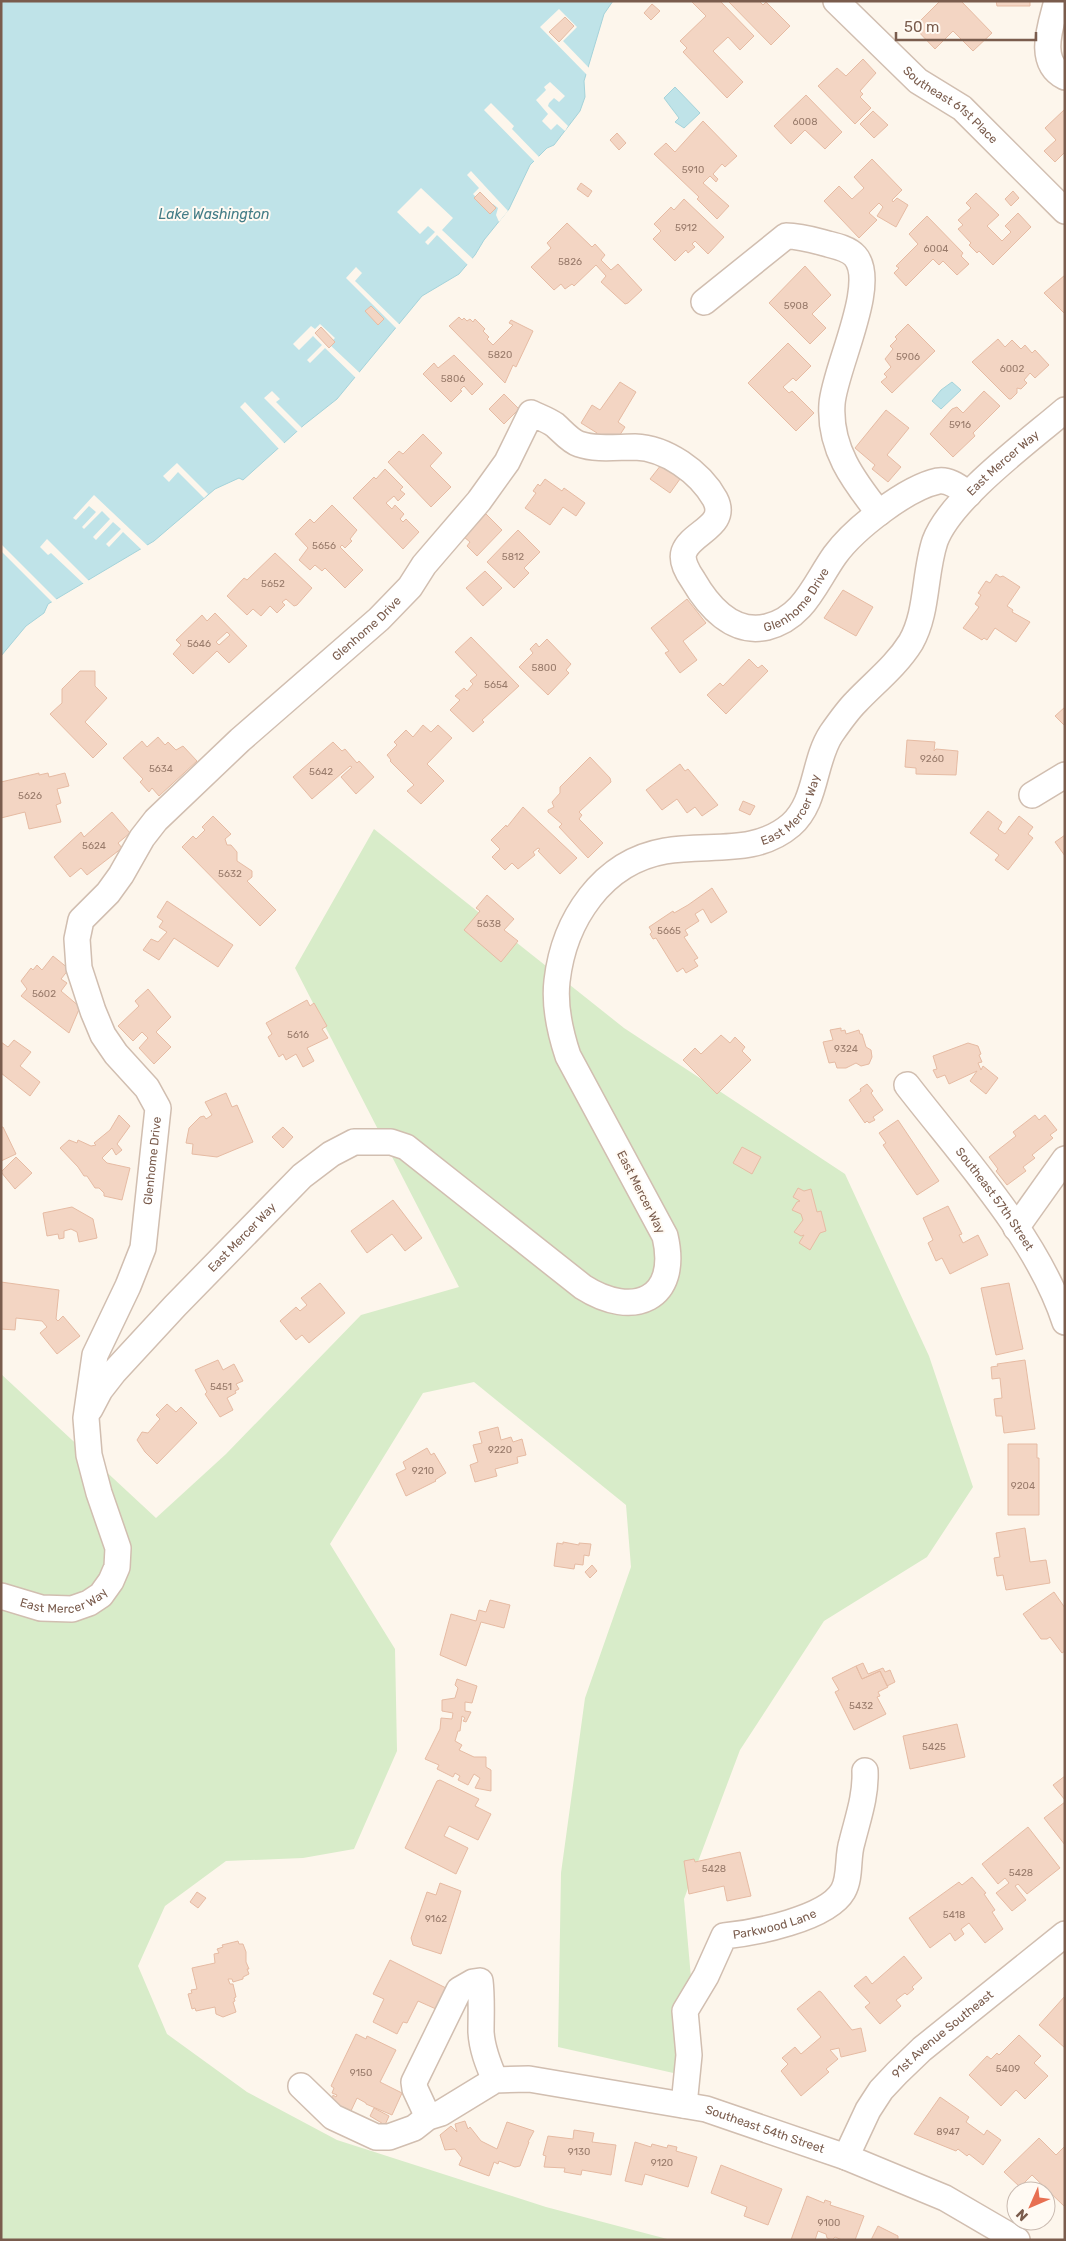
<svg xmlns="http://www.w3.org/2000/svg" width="1066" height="2241" viewBox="0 0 1066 2241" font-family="Rubik,sans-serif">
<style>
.green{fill:#d8ecc9}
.water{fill:#bfe3e8;stroke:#a5d3da}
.pier{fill:#fdf6ec}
.building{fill:#f3d5c3;stroke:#e6bba3;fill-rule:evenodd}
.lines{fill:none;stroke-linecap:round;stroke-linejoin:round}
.minor-casing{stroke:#d1beb0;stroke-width:28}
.minor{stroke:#fff;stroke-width:25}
.labels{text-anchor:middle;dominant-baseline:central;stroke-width:4;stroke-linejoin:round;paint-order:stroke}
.number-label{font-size:10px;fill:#987a6a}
.street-label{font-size:12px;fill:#7a5c4d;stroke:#fffaf3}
.water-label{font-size:14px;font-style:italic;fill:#437c86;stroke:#fffaf3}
</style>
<rect width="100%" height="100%" fill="#fdf6ec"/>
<path class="green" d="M374 829 624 1028 845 1174 929 1356 973 1487 927 1557 824 1621 740 1750 684 1899 700 2079 558 2047 561 1873 585 1698 631 1567 626 1505 474 1382 423 1393 330 1544 395 1649 397 1751 354 1849 303 1858 226 1861 165 1906 138 1966 167 2034 247 2092 337 2140 546 2207 671 2240H1V1374L156 1518 226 1454 361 1315 459 1287 295 968Z"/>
<path class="water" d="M1 1H613L604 14 584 81 585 97 580 111 554 145 547 148 530 165 509 209 484 240 475 255 459 274 422 296 337 399 304 425 243 480 239 478 215 489 154 541 48 604 44 613 26 626 1 656Z
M675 87 700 113 684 128 675 122 679 118 664 98Z
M952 382 961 390 941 409 932 401 941 390Z"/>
<path class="pier" d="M559 9 577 27 563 41 590 69 588 76 540 27Z
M550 82 565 96 559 102 554 98 549 103 548 106 568 126 565 131 557 124 551 130 542 121 548 114 536 100 546 90 544 87Z
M491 103 514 126 512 129 540 158 536 163 484 110Z
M471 171 508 211 499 222 496 215 498 208 493 204 488 209 473 194 479 188 467 175Z
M421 188 453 218 442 230 474 260 469 266 437 235 428 245 425 242 435 232 428 226 420 234 397 212Z
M356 267 362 273 355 281 401 326 398 330 346 278Z
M320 324 335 338 329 344 361 374 357 379 325 348 310 363 307 360 322 345 313 336 299 350 293 344 311 326 315 329Z
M272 391 280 399 276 402 303 429 299 433 264 398Z
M245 402 285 444 279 449 240 407Z
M177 463 208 494 204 498 178 472 169 482 163 476Z
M94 495 149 547 143 551 123 532 109 547 106 544 121 529 113 522 96 540 93 537 110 519 102 511 84 529 82 527 96 512 89 506 76 520 73 518Z
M47 539 90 582 85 585 51 553 48 555 40 547Z
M1 544 58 601 53 603 1 551Z"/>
<path class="building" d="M691 1H720L754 36 740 50 728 37 713 51 743 82 727 98 683 52 687 48 680 41 706 16Z
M728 1H759L763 5 766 2 790 26 771 45Z
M940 1H961L992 33 973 51 953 31 935 49 914 27Z
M996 1H1030V6H997Z
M652 4 660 11 651 20 644 13Z
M565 17 574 26 559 42 549 32Z
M863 59 876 73 860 91 863 94 860 97 871 108 855 124 818 86 837 68 846 76Z
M806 95 842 132 825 149 805 130 791 144 774 126Z
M1065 109V154L1064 153 1055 162 1044 151 1056 140 1045 128Z
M873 111 888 125 874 138 860 124Z
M703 121 737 156 725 167 722 164 713 174 718 179 716 182 710 176 703 183 729 206 717 219 697 199 699 197 654 154 666 143 675 152Z
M617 133 626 143 619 150 610 140Z
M872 159 902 190 892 200 893 202 897 198 908 205 896 227 877 216 883 207 879 203 869 213 877 220 859 238 824 201 839 186 852 199 864 188 854 177Z
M581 183 592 191 588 197 577 189Z
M1013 191 1019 198 1011 206 1005 199Z
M480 192 496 208 490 214 474 198Z
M976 193 999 215 987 226 1002 241 1011 232 1005 226 1018 213 1031 227 993 265 979 251 977 253 969 245 971 243 958 229 963 225 958 220 971 208 966 203Z
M684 199 724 237 708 254 695 241 692 244 695 247 688 253 686 250 675 261 653 239 661 231 654 224 671 207 674 210Z
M927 216 963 253 961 256 969 264 957 275 943 261 939 265 933 259 906 286 894 273 899 268 896 266 918 244 909 234Z
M567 223 592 247 595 244 605 255 601 260 611 270 618 264 642 290 628 303 625 304 601 282 606 276 596 265 574 286 572 284 565 289 561 284 554 290 531 267 551 248 547 243Z
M805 266 831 295 812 314 826 328 810 344 769 303Z
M1065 275V314L1044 293Z
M371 306 384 319 378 325 365 311Z
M459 317 462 320 464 318 467 321 470 319 473 322 475 319 485 329 483 331 489 337 487 339 493 345 513 325 509 323 511 320 533 331 516 367 513 365 505 383 449 326Z
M908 324 935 351 892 393 881 382 887 377 884 374 891 367 885 359 893 349 890 346 897 339 895 337Z
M321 327 335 342 329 348 315 333Z
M998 339 1005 347 1012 340 1021 349 1025 345 1032 353 1035 350 1049 365 1035 378 1030 373 1024 380 1027 383 1021 389 1017 388V393L1011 399H1009L972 362Z
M788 343 811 366 796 381 793 378 783 387 789 393 792 391 814 413 796 431 748 383Z
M454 355 483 384 472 395 464 386 460 390 462 391 451 402 423 374 434 363 438 368Z
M620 382 636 392 618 422 625 427 614 444 596 435 597 433 581 423 592 405 600 410Z
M984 391 1000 406 973 433 975 436 953 457 930 434 952 409 957 407 963 413Z
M504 394 519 409 504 424 489 409Z
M886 410 909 428 887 455 901 467 888 482 872 469 875 465 855 448Z
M423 434 442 453 430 466 451 487 431 507 388 462 399 451 403 454Z
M661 465 680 479 670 493 650 479Z
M385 469 403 487 400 490 405 494 398 501 394 496 386 503 392 509 395 505 404 514 400 519 403 522 406 519 419 532 403 549 353 498 374 477 376 479Z
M545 479 562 491 564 488 585 503 576 516 563 507 550 525 525 508 536 493 533 491 538 484 540 486Z
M332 505 357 530 350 539 352 541 345 548 342 545 340 547 363 570 345 588 325 568 322 571 315 565 310 570 299 560 308 548 295 534 310 519 314 523Z
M486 514 502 530 477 556 467 546 470 542 464 537Z
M518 530 540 552 524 568 529 573 514 588 487 562Z
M275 553 312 588 297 605 294 606 286 599 282 602 285 605 277 613 270 606 261 616 253 609 247 615 227 596 244 578 247 580Z
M485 571 502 588 483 606 466 588Z
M996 574 1000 577 1003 576 1020 587 1007 606 1013 610 1012 612 1030 622 1016 642 995 628 987 640 984 638 982 640 963 628 979 607 975 604 981 595 978 593 986 581 990 583Z
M843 590 873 607 856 636 824 618Z
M687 599 706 623 683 641 697 660 680 673 665 653 669 651 651 628Z
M215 613 247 646 229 663 217 651 193 674 173 654 181 645 176 640 202 615 207 621ZM227 632 230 635 219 645 216 642Z
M471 637 519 686 482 720 484 722 473 732 450 710 460 700 455 696 464 688 467 691 473 684 470 681 477 675 455 652Z
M547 639 571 664 566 670 569 673 548 695 519 667 533 653 530 649 536 643 539 647Z
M749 659 758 668 762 665 768 671 726 714 707 695 720 683 723 686Z
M80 671H95V686L107 698 85 722 107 744 93 758 50 714 62 703V689Z
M1065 707V726L1055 716Z
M423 725 431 732 438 725 452 738 427 764 444 781 421 804 407 791 414 785 390 761 391 760 387 755 397 745 394 742 406 730 413 737Z
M158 737 165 745 168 742 176 750 183 746 197 761 159 796 152 788 149 792 140 782 143 779 123 758 142 741 147 747Z
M907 740 935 742 934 751 936 749 958 751 956 775 916 774V768L905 767Z
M333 742 342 751 345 749 357 763 359 761 374 777 356 794 341 777 352 767 350 766 312 799 293 777Z
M590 757 610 778 611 782 579 812 582 815 579 819 603 843 588 858 559 827 562 824 548 812V810L554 807 552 802 560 793V787Z
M680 764 685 771 688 769 718 805 702 816 695 807 687 813 677 799 662 810 646 790Z
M39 773V775L48 773 49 777 65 773 69 786 57 789 61 803 56 805 61 822 29 829 25 812 1 818V782Z
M743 801 755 806 750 815 739 810Z
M523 807 577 858 560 874 538 851 540 849 538 848 533 852 535 855 518 869 512 863 505 870 492 857 500 849 491 840 506 825 507 827Z
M988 811 1002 822 998 829 1005 834 1019 816 1033 827 1028 834 1033 838 1008 870 995 860 999 855 970 833Z
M112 812 130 833 118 843 122 848 87 875 81 868 70 877 54 857 81 832 84 837Z
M213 816 231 834 225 839 227 845H231L237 852V861L252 871V877L247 881 276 910 260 926 182 847 193 836 196 839 205 830 202 827Z
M1065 835V856L1055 842Z
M712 888 727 912 711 923 703 909 695 914 699 921 685 930 688 935 684 937 698 958 694 960 698 966 686 973 683 968 677 972 656 938 653 939 650 934 652 932 649 927 673 911 674 913 688 905Z
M487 895 514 919 504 930 518 941 501 962 464 930 480 911 476 908Z
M167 901 233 945 218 967 174 938 159 960 143 950 151 939 158 942 167 932 159 927 163 921 157 917Z
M53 956 69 969 61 979 67 983 61 991 80 1007 69 1033 21 996 27 989 21 981 31 968 33 970 37 965 42 970Z
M148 989 171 1017 156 1032 171 1047 154 1064 139 1048 148 1038 142 1032 133 1041 118 1026 139 1006 135 1001Z
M307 1000 310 1006 314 1003 327 1026 322 1029 328 1038 307 1048 314 1061 303 1067 296 1054 286 1060 283 1054 279 1057 268 1037 272 1034 266 1023Z
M841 1028V1031L845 1030 846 1034 859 1030 860 1034H862L866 1047 871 1050 872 1057 869 1064 861 1066 856 1063 846 1068H837L835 1062 829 1063 823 1042 833 1040 830 1030Z
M721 1035 730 1043 735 1037 745 1047 742 1051 751 1060 717 1094 683 1060 695 1048 701 1054Z
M14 1040 31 1052 20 1066 40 1082 30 1096 1 1073V1042L8 1047Z
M968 1043 978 1046 981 1054 979 1055 982 1062 978 1063 981 1070 983 1066 998 1078 986 1094 970 1081 977 1071 949 1084 945 1075 937 1078 933 1070 937 1069 933 1056Z
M867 1084 873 1091 871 1093 883 1110 873 1117 875 1120 869 1123 867 1121 865 1123 849 1100 861 1091 860 1089Z
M226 1093 232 1107 237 1105 253 1142 217 1157 192 1154 193 1144 186 1143 189 1128 200 1117 204 1116 206 1119 212 1115 205 1102Z
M119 1115 130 1126 117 1144 122 1150 116 1155 112 1148 102 1158 107 1163 130 1168 122 1200 104 1196V1193L99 1188H95L87 1176H84L78 1167 60 1148 69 1140 77 1143 78 1140 91 1146 96 1145 94 1143 110 1130Z
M1035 1115 1039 1120 1045 1115 1057 1130 1050 1135 1053 1138 1032 1155 1035 1158 1023 1167 1026 1171 1007 1185 996 1171 998 1169 989 1157 1016 1136 1013 1132Z
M898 1120 939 1181 917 1195 883 1145 886 1143 879 1133Z
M1 1127H3L16 1154 1 1161Z
M283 1127 293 1137 283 1148 272 1137Z
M742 1147 761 1157 752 1174 733 1163Z
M16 1157 32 1173 15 1189 1 1172Z
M798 1188 804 1191 811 1189 817 1212 821 1211 826 1231 820 1233 810 1250 799 1243 804 1235 801 1236 794 1232 803 1220 801 1214 792 1210 797 1202 800 1201 793 1197Z
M393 1200 422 1238 405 1251 392 1234 367 1253 351 1231Z
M948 1206 962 1234 959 1235 963 1243 978 1235 988 1255 950 1274 942 1258 936 1261 928 1243 933 1240 923 1218Z
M72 1207 93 1219 97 1238 79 1242 77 1232 71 1229 64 1231V1238L59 1239 58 1234 47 1236 43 1213Z
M1 1282 59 1290 56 1319 58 1321 63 1316 80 1336 57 1354 40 1333 47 1327 42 1321 16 1318 15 1330 1 1329Z
M320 1283 345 1313 309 1343 302 1335 296 1340 280 1321 296 1307 300 1311 307 1305 301 1298Z
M1009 1283 1023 1349 996 1355 981 1288Z
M218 1360 223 1370 234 1364 243 1381 236 1384 239 1389 235 1391 236 1393 227 1398 233 1410 220 1417 205 1394 207 1392 195 1370Z
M1025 1360 1035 1429 1004 1433 1002 1416H996L994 1399 1002 1398 1000 1378 992 1379 991 1367 998 1366 997 1364Z
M167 1404 176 1412 181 1407 197 1423 157 1464 145 1452 137 1440 142 1432 148 1433 160 1419 156 1415Z
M498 1427 501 1440 511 1437 513 1442 522 1439 526 1455 517 1457 518 1463 495 1469 497 1476 475 1482 470 1465 478 1462 473 1445 482 1443 479 1432Z
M1008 1444H1037V1458H1039V1515H1008Z
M427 1448 431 1455 434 1453 446 1473 435 1480 436 1481 406 1496 396 1474 406 1469 403 1462Z
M1025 1528 1030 1562 1046 1560 1050 1583 1006 1590 1003 1575 997 1576 994 1558 1000 1557 996 1533Z
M563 1542 579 1545V1543L591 1544 589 1556 584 1555 583 1565 575 1564 574 1569 554 1566 557 1543 563 1544Z
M592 1565 597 1571 590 1578 585 1572Z
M1054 1592 1065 1608V1651L1062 1653 1050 1637 1047 1639H1041L1023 1614Z
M490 1600 510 1605 504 1628 481 1622 466 1666 440 1655 451 1614 476 1621 479 1610 486 1612Z
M863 1663 868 1674 883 1668 885 1672 890 1670 895 1682 887 1686 880 1671 862 1679 856 1666Z
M856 1666 862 1679 880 1671 888 1687 878 1692 880 1696 877 1697 886 1714 854 1730 835 1692 839 1690 832 1678Z
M457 1679 477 1686 472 1703 465 1702V1711L471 1712 466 1722 463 1721 465 1718 462 1716 460 1731H458L455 1741 462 1745 459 1750 474 1757H486V1767L491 1770V1791L475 1788 480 1778 474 1774 468 1785 458 1780 460 1776 455 1773 453 1777 437 1769 439 1765 425 1759 440 1729 441 1718 452 1719 453 1713 442 1711V1700L455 1698 458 1688 455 1685Z
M957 1724 965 1757 910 1769 903 1736Z
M1065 1776V1800L1053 1785Z
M440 1780 479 1799 475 1806 491 1814 478 1840 449 1826 444 1836 468 1848 456 1874 405 1848 437 1781Z
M1065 1802V1845L1044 1818Z
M1028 1827 1060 1868 1027 1894 1018 1884 1015 1886 1026 1900 1012 1911 996 1893 1009 1883 1005 1878 998 1884 982 1864Z
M740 1852 751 1896 727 1901 724 1886 689 1894 684 1861 694 1859 695 1862Z
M972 1877 986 1893 984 1894 995 1910 992 1912 1003 1929 985 1943 969 1923 961 1929 964 1934 955 1941 950 1933 930 1948 909 1918 959 1882 962 1885Z
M440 1883 461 1891 441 1954 413 1945 411 1938 427 1892 436 1895Z
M197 1892 206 1898 198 1908 190 1902Z
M238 1941 239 1944H243L246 1952V1962L249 1969H247L249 1974 243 1977V1979L233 1982 232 1979H228L230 1984H233L236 1997 234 1998 235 2001 233 2002 236 2012 223 2017 216 2014 215 2007 196 2011 195 2008 192 2009 188 1994 192 1993 191 1990 197 1989 192 1968 215 1963 214 1954 219 1953 217 1949 223 1947 222 1945Z
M904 1956 922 1978 912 1987 914 1989 907 1995 905 1993 896 2000 901 2006 880 2024 865 2007 870 2003 854 1986 866 1976 872 1984Z
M390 1960 446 1988 436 2009 418 2001 407 2023 403 2022 397 2034 373 2022 384 1999 373 1994Z
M819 1991 821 1992 852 2030 861 2028 866 2051 841 2057 839 2048 830 2050 838 2059 826 2069 829 2072 801 2096 781 2071 788 2064 782 2058 795 2047 801 2054 821 2037 797 2009Z
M1065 1996V2048L1039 2025Z
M356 2034 366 2039 367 2036 396 2050 380 2082 402 2093 392 2115 366 2104V2103L357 2098 350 2113 331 2108 333 2095 336 2097 337 2095 332 2093 334 2088 331 2086Z
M1019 2035 1041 2056 1034 2063 1048 2076 1025 2099 1016 2090 1001 2106 969 2075 987 2056 991 2059 997 2053 999 2055Z
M940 2097 969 2117 966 2122 984 2135 987 2130 1001 2140 983 2165 969 2154 967 2156 958 2149 956 2151 914 2134Z
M374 2108 389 2116 385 2125 370 2116Z
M465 2121 468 2129 470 2127 481 2141 497 2149 507 2122 534 2131 528 2142H529L520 2166 515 2167 499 2161 498 2164 494 2162 489 2176 459 2165 462 2158 455 2149 445 2150 440 2135 451 2126 457 2132 455 2124Z
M574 2130 594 2133 592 2142 616 2145 611 2175 582 2170 581 2175 564 2172 565 2168 544 2167 546 2156 543 2155 548 2136 573 2139Z
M1039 2138 1056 2155 1065 2146V2207L1032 2175 1020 2187 1004 2172Z
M635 2142 651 2147 652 2144 667 2148 668 2145 677 2147 676 2151 697 2157 688 2187 645 2174 642 2185 625 2181Z
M721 2165 782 2189 768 2225 744 2216 747 2207 711 2193Z
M807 2196 824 2203 825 2200 831 2202 830 2205 864 2216 855 2240H842L835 2237 832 2240 827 2238 826 2234 818 2231 815 2240H791Z
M878 2226 898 2236V2240H871Z"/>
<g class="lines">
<defs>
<g id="minor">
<path id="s1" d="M836 1 918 81 962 108 1065 211"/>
<path d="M1057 1C1051 25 1036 62 1065 77"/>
<path d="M704 302 786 236C801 236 813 240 828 244 836 246 849 249 855 256 879 283 834 370 832 404 829 448 853 480 879 513"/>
<path d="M1032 795 1065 775"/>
<path id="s2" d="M907 1085C961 1155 1038 1238 1065 1322"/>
<path d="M1016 1228 1065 1159"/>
<path id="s3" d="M90 1409 100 1390 114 1372 175 1306 302 1176 331 1154 354 1142H391L406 1147 583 1287C633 1319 680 1300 665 1236L568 1056C560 1032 554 1007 557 981 564 920 602 862 665 851 708 843 755 856 791 825 817 802 813 762 831 734 838 724 847 711 856 702 875 682 896 666 911 642 928 612 924 574 935 541 951 498 1029 441 1065 410"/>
<path id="s4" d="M1 1596 41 1608 72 1609 89 1603 101 1595 111 1581 117 1567 118 1548 99 1493 89 1455 86 1418 95 1355 128 1286 143 1248 158 1108 147 1088 116 1054 103 1035 93 1011 79 968 77 939 81 920 108 893 121 875 142 838 156 820 240 740 379 619 410 587 424 565 479 501 507 462 531 413C539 417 548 420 555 425 562 431 570 441 579 444 596 450 617 447 635 447 666 448 700 472 715 499 729 526 691 532 684 552 681 561 688 573 693 580 708 606 733 635 767 627 804 618 815 583 835 555 854 529 906 488 938 481 949 479 960 488 969 494"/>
<path id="s5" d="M301 2086 333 2117 376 2137H389L414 2128 428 2117 441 2113 495 2080 529 2079 706 2109 846 2157 945 2198 1017 2240"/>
<path id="s6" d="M684 2105 689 2055 685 2011 706 1976 724 1936C754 1933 827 1919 843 1891 851 1877 847 1857 852 1842 858 1818 866 1796 865 1771"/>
<path d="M428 2117 415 2089 414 2082 459 1990 473 1982 480 1981C482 1998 481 2015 481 2032 482 2049 488 2064 495 2080"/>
<path id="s7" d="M846 2157 868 2110 881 2090 897 2073 922 2049 1065 1934"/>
</g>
</defs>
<use href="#minor" class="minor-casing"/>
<use href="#minor" class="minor"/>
</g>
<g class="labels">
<g class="number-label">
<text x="805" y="122">6008</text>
<text x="693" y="170">5910</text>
<text x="686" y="228">5912</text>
<text x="936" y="249">6004</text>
<text x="570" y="262">5826</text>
<text x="796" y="306">5908</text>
<text x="500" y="355">5820</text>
<text x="908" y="357">5906</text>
<text x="1012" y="369">6002</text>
<text x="453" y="379">5806</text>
<text x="960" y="425">5916</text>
<text x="324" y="546">5656</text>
<text x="513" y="557">5812</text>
<text x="273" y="584">5652</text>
<text x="199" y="644">5646</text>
<text x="544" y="668">5800</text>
<text x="496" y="685">5654</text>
<text x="932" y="759">9260</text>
<text x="161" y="769">5634</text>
<text x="321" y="772">5642</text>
<text x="30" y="796">5626</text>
<text x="94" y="846">5624</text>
<text x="230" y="874">5632</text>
<text x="489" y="924">5638</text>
<text x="669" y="931">5665</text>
<text x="44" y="994">5602</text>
<text x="298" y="1035">5616</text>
<text x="846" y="1049">9324</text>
<text x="221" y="1387">5451</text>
<text x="500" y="1450">9220</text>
<text x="423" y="1471">9210</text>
<text x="1023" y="1486">9204</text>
<text x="861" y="1706">5432</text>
<text x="934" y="1747">5425</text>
<text x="714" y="1869">5428</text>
<text x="1021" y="1873">5428</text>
<text x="954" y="1915">5418</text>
<text x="436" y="1919">9162</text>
<text x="1008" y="2069">5409</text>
<text x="361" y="2073">9150</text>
<text x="948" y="2132">8947</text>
<text x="579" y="2152">9130</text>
<text x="662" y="2163">9120</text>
<text x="829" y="2223">9100</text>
</g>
<g class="street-label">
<text stroke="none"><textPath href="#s1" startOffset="155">Southeast 61st Place</textPath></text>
<text stroke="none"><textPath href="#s3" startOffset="1819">East Mercer Way</textPath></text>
<text stroke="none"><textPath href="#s4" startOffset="1954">Glenhome Drive</textPath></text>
<text stroke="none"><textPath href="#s4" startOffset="1235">Glenhome Drive</textPath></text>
<text stroke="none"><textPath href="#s3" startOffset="1399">East Mercer Way</textPath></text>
<text stroke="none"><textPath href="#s4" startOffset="560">Glenhome Drive</textPath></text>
<text transform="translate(641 1192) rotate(63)">East Mercer Way</text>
<text stroke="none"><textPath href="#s2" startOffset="144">Southeast 57th Street</textPath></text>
<text stroke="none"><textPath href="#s3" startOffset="230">East Mercer Way</textPath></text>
<text stroke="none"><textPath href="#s4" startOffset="66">East Mercer Way</textPath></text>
<text stroke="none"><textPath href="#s6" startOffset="231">Parkwood Lane</textPath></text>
<text stroke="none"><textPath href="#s7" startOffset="159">91st Avenue Southeast</textPath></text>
<text stroke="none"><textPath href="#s5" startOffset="502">Southeast 54th Street</textPath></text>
</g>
<g class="water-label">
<text x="214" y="214">Lake Washington</text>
</g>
</g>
<rect width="1066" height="2241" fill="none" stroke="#7a5c4d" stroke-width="5"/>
<g transform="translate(1031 2206) rotate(225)"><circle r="24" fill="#fffaf3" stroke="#cabbb1"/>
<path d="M0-4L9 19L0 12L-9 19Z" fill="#e76f51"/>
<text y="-8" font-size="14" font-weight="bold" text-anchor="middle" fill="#7a5c4d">N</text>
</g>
<path d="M896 32v8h140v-8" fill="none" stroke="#7a5c4d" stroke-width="2.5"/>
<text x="904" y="32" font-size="15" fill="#7a5c4d" stroke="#fffaf3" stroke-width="4" paint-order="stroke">50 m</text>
</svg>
